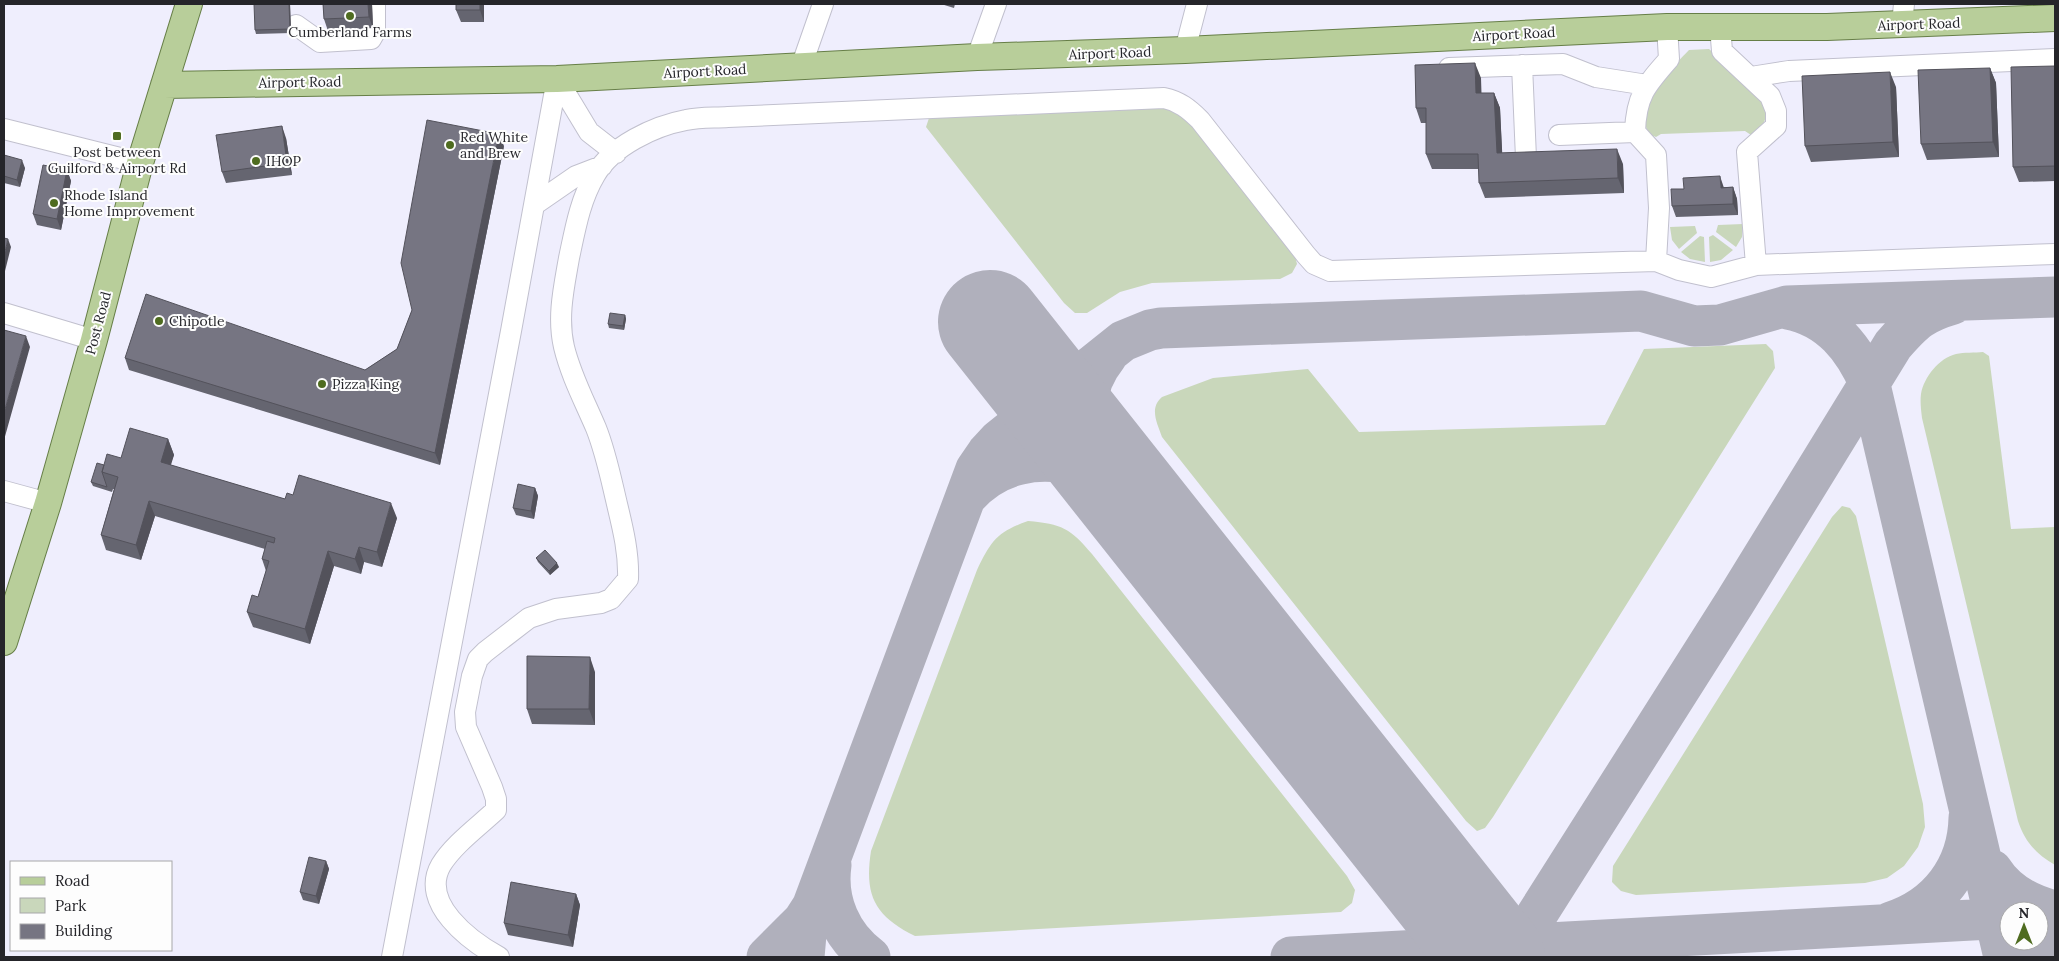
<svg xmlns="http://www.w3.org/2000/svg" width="2059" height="961" viewBox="0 0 2059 961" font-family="Lora,serif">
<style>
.green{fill:#c9d7bb}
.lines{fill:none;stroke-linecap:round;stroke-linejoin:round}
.taxiway{stroke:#b0b0bc;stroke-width:41}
.runway{stroke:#b0b0bc;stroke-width:104}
.minor-casing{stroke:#c1c0ce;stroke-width:22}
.major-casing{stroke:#667e47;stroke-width:28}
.minor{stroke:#fff;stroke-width:20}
.major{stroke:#b8ce9a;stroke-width:26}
.wall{fill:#656570}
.shaded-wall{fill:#53525b}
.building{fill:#767582;stroke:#53525b}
.poi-dot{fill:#4f6c20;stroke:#fdfdfd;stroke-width:2}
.labels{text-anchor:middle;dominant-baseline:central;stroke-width:4;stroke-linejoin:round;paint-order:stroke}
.street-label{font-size:14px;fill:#25252a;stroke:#fdfdfd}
.poi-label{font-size:14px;fill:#25252a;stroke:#fdfdfd;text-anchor:start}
</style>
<rect width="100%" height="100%" fill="#efeefd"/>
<path class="green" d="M1709 49 1760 95C1771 112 1766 123 1754 137L1745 131 1661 134 1656 137 1651 135C1628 110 1673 67 1689 50Z
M1166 108 1186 118 1295 256 1297 264 1292 273 1280 279 1152 283 1120 292 1087 313H1075L1064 303 926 127 929 118Z
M1743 224 1742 237 1736 247 1716 232 1718 225Z
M1695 226 1697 233 1679 249 1672 240 1670 227Z
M1713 235 1733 250 1721 260 1710 262 1709 237Z
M1700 236 1704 237 1705 262 1690 259 1681 252Z
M1766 344 1773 351 1775 368 1493 817 1485 828 1477 831 1466 821 1162 437C1157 423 1149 408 1162 397L1213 378 1308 369 1359 432 1605 425 1644 349Z
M1983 352 1989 356 2011 529 2055 527V865C2036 854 2025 842 2018 821L1922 418C1921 410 1920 401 1921 394 1924 377 1939 358 1956 354 1964 352 1975 353 1983 352Z
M1842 506 1850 508 1856 516 1923 804 1925 827 1918 847 1904 866 1887 878 1865 883 1636 895 1621 891 1612 882 1613 866 1832 517Z
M1028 521C1062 524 1070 528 1092 554L1347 876 1355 890 1352 903 1341 912 915 936C875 916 864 896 871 851L977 570C991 541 997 532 1028 521Z"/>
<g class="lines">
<path class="taxiway" d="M1788 309C1830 317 1854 348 1870 385L2004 957
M1099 460C1085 421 1079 391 1107 356
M967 496C996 463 1040 454 1081 467 1094 471 1107 479 1119 485
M831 865C826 901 841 936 870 957
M1992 870C2006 892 2030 905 2055 911
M1891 922C1938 907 1968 868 1969 818
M767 957 803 921 812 907
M804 957 807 923 813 905 976 469 987 453 999 440 1123 341 1150 330 1161 328 1641 311 1694 326 1720 325 1787 306 2055 297
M1291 957 2009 918
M1510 957 1735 602 1893 345C1914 321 1922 313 1953 304
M2041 957 2055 940"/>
<path class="runway" d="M990 322 1493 957"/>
<defs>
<path id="minor" d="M1902 24 1904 4
M296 25 320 42 371 39 375 32V4
M1720 26 1722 51 1770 96 1776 111V126L1747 152 1756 265
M1185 50 1197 4
M977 57 996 4
M1522 65 1526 158
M801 67 823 4
M1449 68 1563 64 1596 77 1647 85
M1751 77 1789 71 2055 59
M557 79 589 132 616 153
M4 129 140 163
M1559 135 1635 132
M534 205 576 176 602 166
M1656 261 1659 208 1656 155 1635 132C1636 96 1646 85 1669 59L1667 27
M4 313 94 340
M4 491 48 503
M392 957 511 331 557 79
M499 957C470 941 419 903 441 865 453 845 479 826 496 810V799L492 787 466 727 465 712 472 676 478 659 485 652 529 618 556 609 601 603 611 599 628 579C629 553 623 529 617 504 611 479 606 453 596 428 585 402 571 376 564 347 557 317 564 287 569 258 575 230 580 200 595 175 612 146 654 126 686 120 700 117 714 118 728 117L1164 98C1179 101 1189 109 1200 120L1306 255 1314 264 1330 271 1656 261 1679 270 1711 277 1756 265 2055 254"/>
<path id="major" d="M164 85 557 79 977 57 1185 50 1667 27H1827L2055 18
M4 642 48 503 94 340 140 163 189 4"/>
</defs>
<use href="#minor" class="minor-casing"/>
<use href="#major" class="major-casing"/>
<use href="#minor" class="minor"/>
<use href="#major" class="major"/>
</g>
<path class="wall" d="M290 4 291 33 256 34 255 30Z
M323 4H372L373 28 328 31 324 19Z
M484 4V22H461L456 10Z
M941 4H955L954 8Z
M2055 66V181L2019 182 2013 167Z
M1990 68 1996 83 1999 157 1927 160 1921 144Z
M1481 78V93H1494L1500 108 1502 153 1623 164 1624 193 1485 198 1479 183V169H1432L1426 154V123H1421L1416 108Z
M1896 87 1899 157 1811 162 1805 146Z
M286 138 292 175 226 183 222 172Z
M504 146 440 465 129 370 125 358 365 370 397 349 412 310Z
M4 155 25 168 20 187 4 183Z
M67 170 71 181 61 230 37 225 33 214Z
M1724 187H1733L1737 199 1738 215 1676 217 1672 206Z
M625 315 626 319 624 330 609 328 608 324Z
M168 439 174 455 170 465 285 499 397 518 382 567 364 562 361 574 334 566 310 644 253 627 247 612 258 597 266 571 262 559 265 549 155 516 141 560 106 550 101 535 114 489H113L112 492 93 486 91 482 104 465Z
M535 488 538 496 534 519 516 515 513 508Z
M536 558 559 567 550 575 538 562Z
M595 672V725L532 724 527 709Z
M326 861 329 869 319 904 303 900 300 892Z
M576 894 580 905 573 947 508 935 504 923Z"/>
<path class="shaded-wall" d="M289 4H290L291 33 290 29Z
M368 4H372L373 28 369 17Z
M480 4H484V22L480 10Z
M1475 63 1481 78 1482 109 1476 93Z
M1990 68 1996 83 1999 157 1993 142Z
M1890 72 1896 87 1899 157 1893 142Z
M1494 93 1500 108 1503 169 1497 153Z
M282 126 286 138 292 175 287 163Z
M499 134 504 146 440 465 435 453Z
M1617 149 1623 164 1624 193 1618 178Z
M22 160 25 168 20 187 17 180Z
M67 170 71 181 61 230 57 219Z
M1720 176 1724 188H1721Z
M1733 187 1737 199 1738 215 1733 204Z
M8 239 11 247 5 271 4 268V256Z
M625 315 626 319 624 330 623 326Z
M26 336 30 347 4 440V413Z
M168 439 174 455 167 478 161 462Z
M535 488 538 496 534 519 531 511Z
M149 501 155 516 141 560 136 545Z
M391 503 397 518 382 567 377 552Z
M359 547 364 562 361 574 355 559Z
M328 551 334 566 310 644 305 629Z
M557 563 559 567 550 575 549 571Z
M590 657 595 672V725L589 709Z
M326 861 329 869 319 904 316 896Z
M576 894 580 905 573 947 568 935Z"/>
<path class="building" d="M254 4H289L290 29 255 30Z
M323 4H368L369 17 324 19Z
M456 4H480V10H456Z
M1475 63 1476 93H1494L1497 153 1617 149 1618 178 1479 183 1478 154H1426V108H1416L1415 65Z
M2055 66V166L2013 167 2011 67Z
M1990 68 1993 142 1921 144 1918 70Z
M1890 72 1893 142 1805 146 1802 76Z
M427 120 499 134 435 453 125 358 146 294 365 370 397 349 412 310 401 263Z
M282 126 287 163 222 172 216 135Z
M4 155 22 160 17 180 4 176Z
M43 165 67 170 57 219 33 214Z
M1720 176 1721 188 1733 187V204L1672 206 1671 189H1684L1683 178Z
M4 238 8 239 4 256Z
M610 313 625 315 623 326 608 324Z
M4 330 26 336 4 413Z
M130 428 168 439 161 462 285 499 287 493 293 495 299 475 391 503 377 552 359 547 355 559 328 551 305 629 247 612 252 595 258 597 269 561 262 559 267 541 274 543 275 538 149 501 136 545 101 535 118 477 102 472 107 454 121 458Z
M97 463 104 465 102 472 107 487 91 482Z
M518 484 535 488 531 511 513 508Z
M545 550 557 563 549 571 536 558Z
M527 656 590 657 589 709H527Z
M309 857 326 861 316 896 300 892Z
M511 882 576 894 568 935 504 923Z"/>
<g class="poi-dot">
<circle cx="350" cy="16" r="5"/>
<rect x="112" y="131" width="10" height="10" rx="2.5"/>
<circle cx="450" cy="145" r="5"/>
<circle cx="256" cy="161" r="5"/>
<circle cx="54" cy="203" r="5"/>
<circle cx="159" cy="321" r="5"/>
<circle cx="322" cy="384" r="5"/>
</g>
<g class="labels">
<g class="street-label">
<text transform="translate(1919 24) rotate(-2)">Airport Road</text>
<text transform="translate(1514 34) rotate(-3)">Airport Road</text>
<text transform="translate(1110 53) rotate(-2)">Airport Road</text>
<text transform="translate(705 71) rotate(-3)">Airport Road</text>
<text transform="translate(300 82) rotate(-1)">Airport Road</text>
<text transform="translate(98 323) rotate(-75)">Post Road</text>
</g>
<g class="poi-label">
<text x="350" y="32" text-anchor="middle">Cumberland Farms</text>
<text x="460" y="137">Red White<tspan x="460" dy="16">and Brew</tspan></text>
<text x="117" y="152" text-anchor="middle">Post between<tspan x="117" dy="16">Guilford &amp; Airport Rd</tspan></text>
<text x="266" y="161">IHOP</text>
<text x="64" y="195">Rhode Island<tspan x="64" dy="16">Home Improvement</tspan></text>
<text x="169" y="321">Chipotle</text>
<text x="332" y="384">Pizza King</text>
</g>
</g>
<rect width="2059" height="961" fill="none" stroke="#25252a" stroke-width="10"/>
<rect x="10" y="861" width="162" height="90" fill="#fdfdfd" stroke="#a7a7a9"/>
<rect x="20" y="877" width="25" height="8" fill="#b8ce9a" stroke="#a7a7a9"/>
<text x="55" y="886" font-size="15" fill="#25252a">Road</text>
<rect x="20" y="898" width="25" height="15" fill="#c9d7bb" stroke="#a7a7a9"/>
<text x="55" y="911" font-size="15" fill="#25252a">Park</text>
<rect x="20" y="924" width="25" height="15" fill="#767582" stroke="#a7a7a9"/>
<text x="55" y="936" font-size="15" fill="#25252a">Building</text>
<g transform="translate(2024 926)"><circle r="24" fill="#fdfdfd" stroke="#a7a7a9"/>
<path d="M0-4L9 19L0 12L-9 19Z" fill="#4f6c20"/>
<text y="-8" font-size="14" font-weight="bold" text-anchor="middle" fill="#25252a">N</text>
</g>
</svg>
